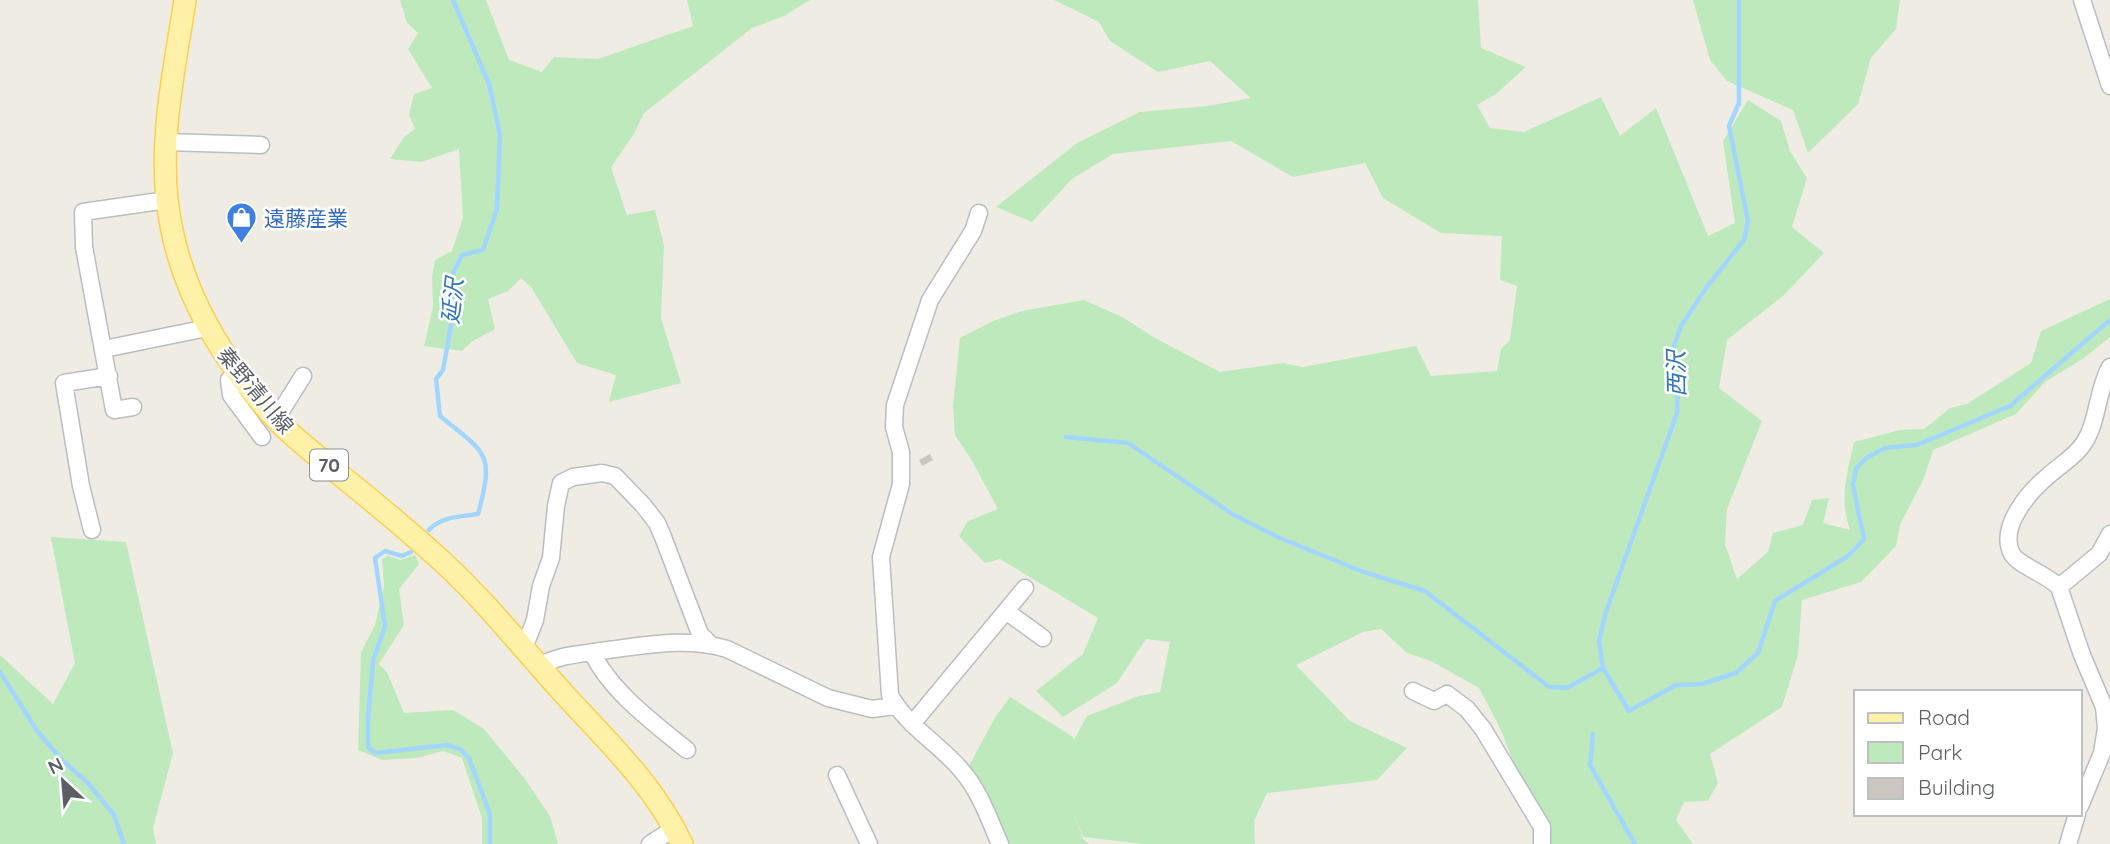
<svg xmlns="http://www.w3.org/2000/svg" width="2110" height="844" viewBox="0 0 2110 844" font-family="Quicksand,'Noto Sans JP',sans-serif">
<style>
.green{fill:#bde9bd}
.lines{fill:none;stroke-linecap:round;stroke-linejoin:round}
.stream{stroke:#a3d6ff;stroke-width:4.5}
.building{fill:#cac6c0}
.minor-casing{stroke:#bbbdc3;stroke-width:19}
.major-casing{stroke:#fece4d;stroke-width:24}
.minor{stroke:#fff;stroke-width:16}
.major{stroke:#fff2a8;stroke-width:21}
.labels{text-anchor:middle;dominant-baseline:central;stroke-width:5;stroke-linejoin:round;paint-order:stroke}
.shield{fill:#fff;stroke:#8c8f93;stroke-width:2}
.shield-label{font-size:19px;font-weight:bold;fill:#5b5f65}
.shop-label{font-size:21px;fill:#366cbe;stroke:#fff;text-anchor:start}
.street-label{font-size:21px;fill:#5b5f65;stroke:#fff}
.water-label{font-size:23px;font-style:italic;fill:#3676bb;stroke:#fff}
</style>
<rect width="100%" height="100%" fill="#efede3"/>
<path class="green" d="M400 0H486L509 60 542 72 554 57 598 59 693 26 687 0H810L784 16 752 28 644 113 634 134 611 167 627 215 655 210 664 246 661 318 681 383 609 402 616 375 577 363 531 287 521 278 508 291 488 299 495 329 471 342 462 351 424 346 433 307 432 277 435 260 452 251 463 218 459 149 421 162 390 159 404 137 415 129 409 115 414 94 432 88 408 49 418 33 407 23Z
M1054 0H1478L1481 48 1526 67 1496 94 1477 105 1490 128 1524 132 1601 97 1620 136 1656 108 1708 236 1735 223 1723 141 1748 100 1781 121 1790 151 1807 178 1792 227 1824 253 1784 295 1727 340 1719 388 1762 421 1727 509 1725 544 1737 579 1768 552 1773 533 1803 525 1812 500 1829 498 1823 523 1850 530C1839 497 1847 475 1854 442L1900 430 1924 429 1950 408 1967 404 2031 363 2041 331 2110 299V337L2084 358 2045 382 2016 414 1933 450 1924 478 1900 525 1896 546 1861 582 1802 600 1798 655 1782 707 1710 754 1718 783 1708 801 1684 802 1676 820 1693 844H1551L1539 813 1520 780 1501 730 1479 688 1431 661 1407 653 1381 629 1363 632 1296 665 1350 721 1407 748 1377 780 1267 793 1254 821 1255 844H1143L1083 837 1072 809 1083 839 1089 844H1004L968 768 994 719 1010 697 1073 737 1074 740 1087 716 1139 696 1160 692 1170 642 1146 639 1117 683 1063 717 1036 691 1083 654 1098 618 1000 559 985 563 959 536 968 521 998 509 971 459 955 435 953 406 960 338 993 321 1022 311 1084 300 1122 317 1155 338 1220 372 1283 363 1303 367 1416 346 1431 376 1497 371 1501 349 1510 340 1517 286 1500 280 1502 236 1441 233 1383 198 1365 163 1293 177 1231 141 1113 154 1072 179 1032 222 996 207 1077 143 1140 112 1208 106 1251 98 1210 61 1158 72 1110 41 1099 22Z
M1693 0H1900L1896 29 1871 58 1858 104 1808 153 1793 110 1727 81 1710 60Z
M51 537 126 542 173 753 153 828 156 844H0V655L53 704 75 663Z
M415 555 419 564 399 589 404 625 379 664 387 672 404 713 453 710 484 729 525 779 550 816 558 844H482V818L462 758 443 751 417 758 382 760 358 750 361 652 375 625 384 586 382 559 388 556 401 560Z"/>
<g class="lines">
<path class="stream" d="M1739 0V103L1729 126 1748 221 1744 240 1706 288 1681 326 1674 346 1672 363 1678 392 1677 413 1606 612 1599 641 1603 668 1629 711 1676 685 1702 684 1736 673 1758 653 1775 601 1848 556 1864 539 1853 485 1856 469 1866 458 1885 448 1917 445 2010 406 2110 320
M1066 437 1128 443 1234 515 1280 538 1361 571 1425 591 1549 687 1567 688 1603 668
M429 530C440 517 462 516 478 514 495 452 486 454 440 416L436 379 443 370 454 308 453 273 462 255 483 250 497 209 500 134 489 84 453 0
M411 552 402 556 385 551 375 558 385 626 373 661 368 720V747L375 753 447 745 460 749 469 758 490 814V844
M0 672 38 732 62 760 87 782 114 815 124 844
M1593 734 1590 765 1635 844"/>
</g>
<path class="building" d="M930 454 933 460 922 466 919 460Z"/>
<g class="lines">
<defs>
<path id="minor" d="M2082 0 2110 86
M166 142 261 145
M979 213 973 231 930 300 895 405 894 427 901 452V484L881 557 890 695C907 727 940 744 962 771 980 792 989 819 1000 844
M104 349 207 328
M238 374 229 380 231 395 262 437
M133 407 114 410 84 247 83 212 167 200
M276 419 303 376
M92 530 81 486 64 383 109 376
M2059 587 2099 554 2110 534
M1006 611 1043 638
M524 648 535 620 541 586 551 558 556 506 561 483 573 477 602 473 615 476 643 505 657 523 663 537 700 634 710 644
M592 652C609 690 655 724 687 750
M539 666C561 654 583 654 608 650 648 645 688 637 727 649L828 698 872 709 895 706
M1413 691 1434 701 1447 694 1467 709 1483 729 1542 827V844
M912 724 1025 588
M837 775 869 844
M2080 806 2102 753 2106 728 2104 707 2082 655 2059 587C2048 575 2018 565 2012 554 1998 527 2029 492 2048 476 2060 465 2075 457 2084 443 2098 422 2097 390 2110 367
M650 844 675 828
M2068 844 2077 814"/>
<path id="major" d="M185 0C175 66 160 133 167 199 176 284 219 357 275 418 294 439 318 456 339 474 375 503 410 532 444 563 488 604 525 651 565 695 608 742 655 786 682 844"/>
</defs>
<use href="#minor" class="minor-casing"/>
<use href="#major" class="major-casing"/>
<use href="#minor" class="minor"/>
<use href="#major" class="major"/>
</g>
<defs>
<symbol id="shop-pin" viewBox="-11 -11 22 30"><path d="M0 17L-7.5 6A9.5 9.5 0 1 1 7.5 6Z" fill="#3f7fe0" stroke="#fff"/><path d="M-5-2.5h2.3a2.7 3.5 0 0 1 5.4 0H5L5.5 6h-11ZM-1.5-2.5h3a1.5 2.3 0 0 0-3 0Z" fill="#fff"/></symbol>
</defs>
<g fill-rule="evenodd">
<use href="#shop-pin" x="224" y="200" width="35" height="47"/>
</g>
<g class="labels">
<rect class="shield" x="310" y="449.5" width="38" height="31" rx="5"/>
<g class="shield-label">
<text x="329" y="465">70</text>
</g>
<g class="shop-label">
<text x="264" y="218">遠藤産業</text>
</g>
<g class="street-label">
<text transform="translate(256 390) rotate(50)">秦野清川線</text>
</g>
<g class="water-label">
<text transform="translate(452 301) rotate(-84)">延沢</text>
<text transform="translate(1676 374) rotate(-91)">西沢</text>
</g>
</g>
<rect x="1854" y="690" width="228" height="126" fill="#ffffff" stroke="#bdbfc1" stroke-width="2"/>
<rect x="1868" y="713" width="35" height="10" fill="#fff2a8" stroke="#bdbfc1" stroke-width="2"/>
<text x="1918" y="725" font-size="21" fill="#5b5f65">Road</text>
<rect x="1868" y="742" width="35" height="21" fill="#bde9bd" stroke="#bdbfc1" stroke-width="2"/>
<text x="1918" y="760" font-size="21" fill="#5b5f65">Park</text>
<rect x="1868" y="778" width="35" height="21" fill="#cac6c0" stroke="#bdbfc1" stroke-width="2"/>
<text x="1918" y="795" font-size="21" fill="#5b5f65">Building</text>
<g transform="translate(63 781) rotate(334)" stroke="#ffffff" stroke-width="5" paint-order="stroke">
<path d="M0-5L12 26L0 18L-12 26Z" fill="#5b5f65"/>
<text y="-10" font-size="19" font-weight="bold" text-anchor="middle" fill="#5b5f65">N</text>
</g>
</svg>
